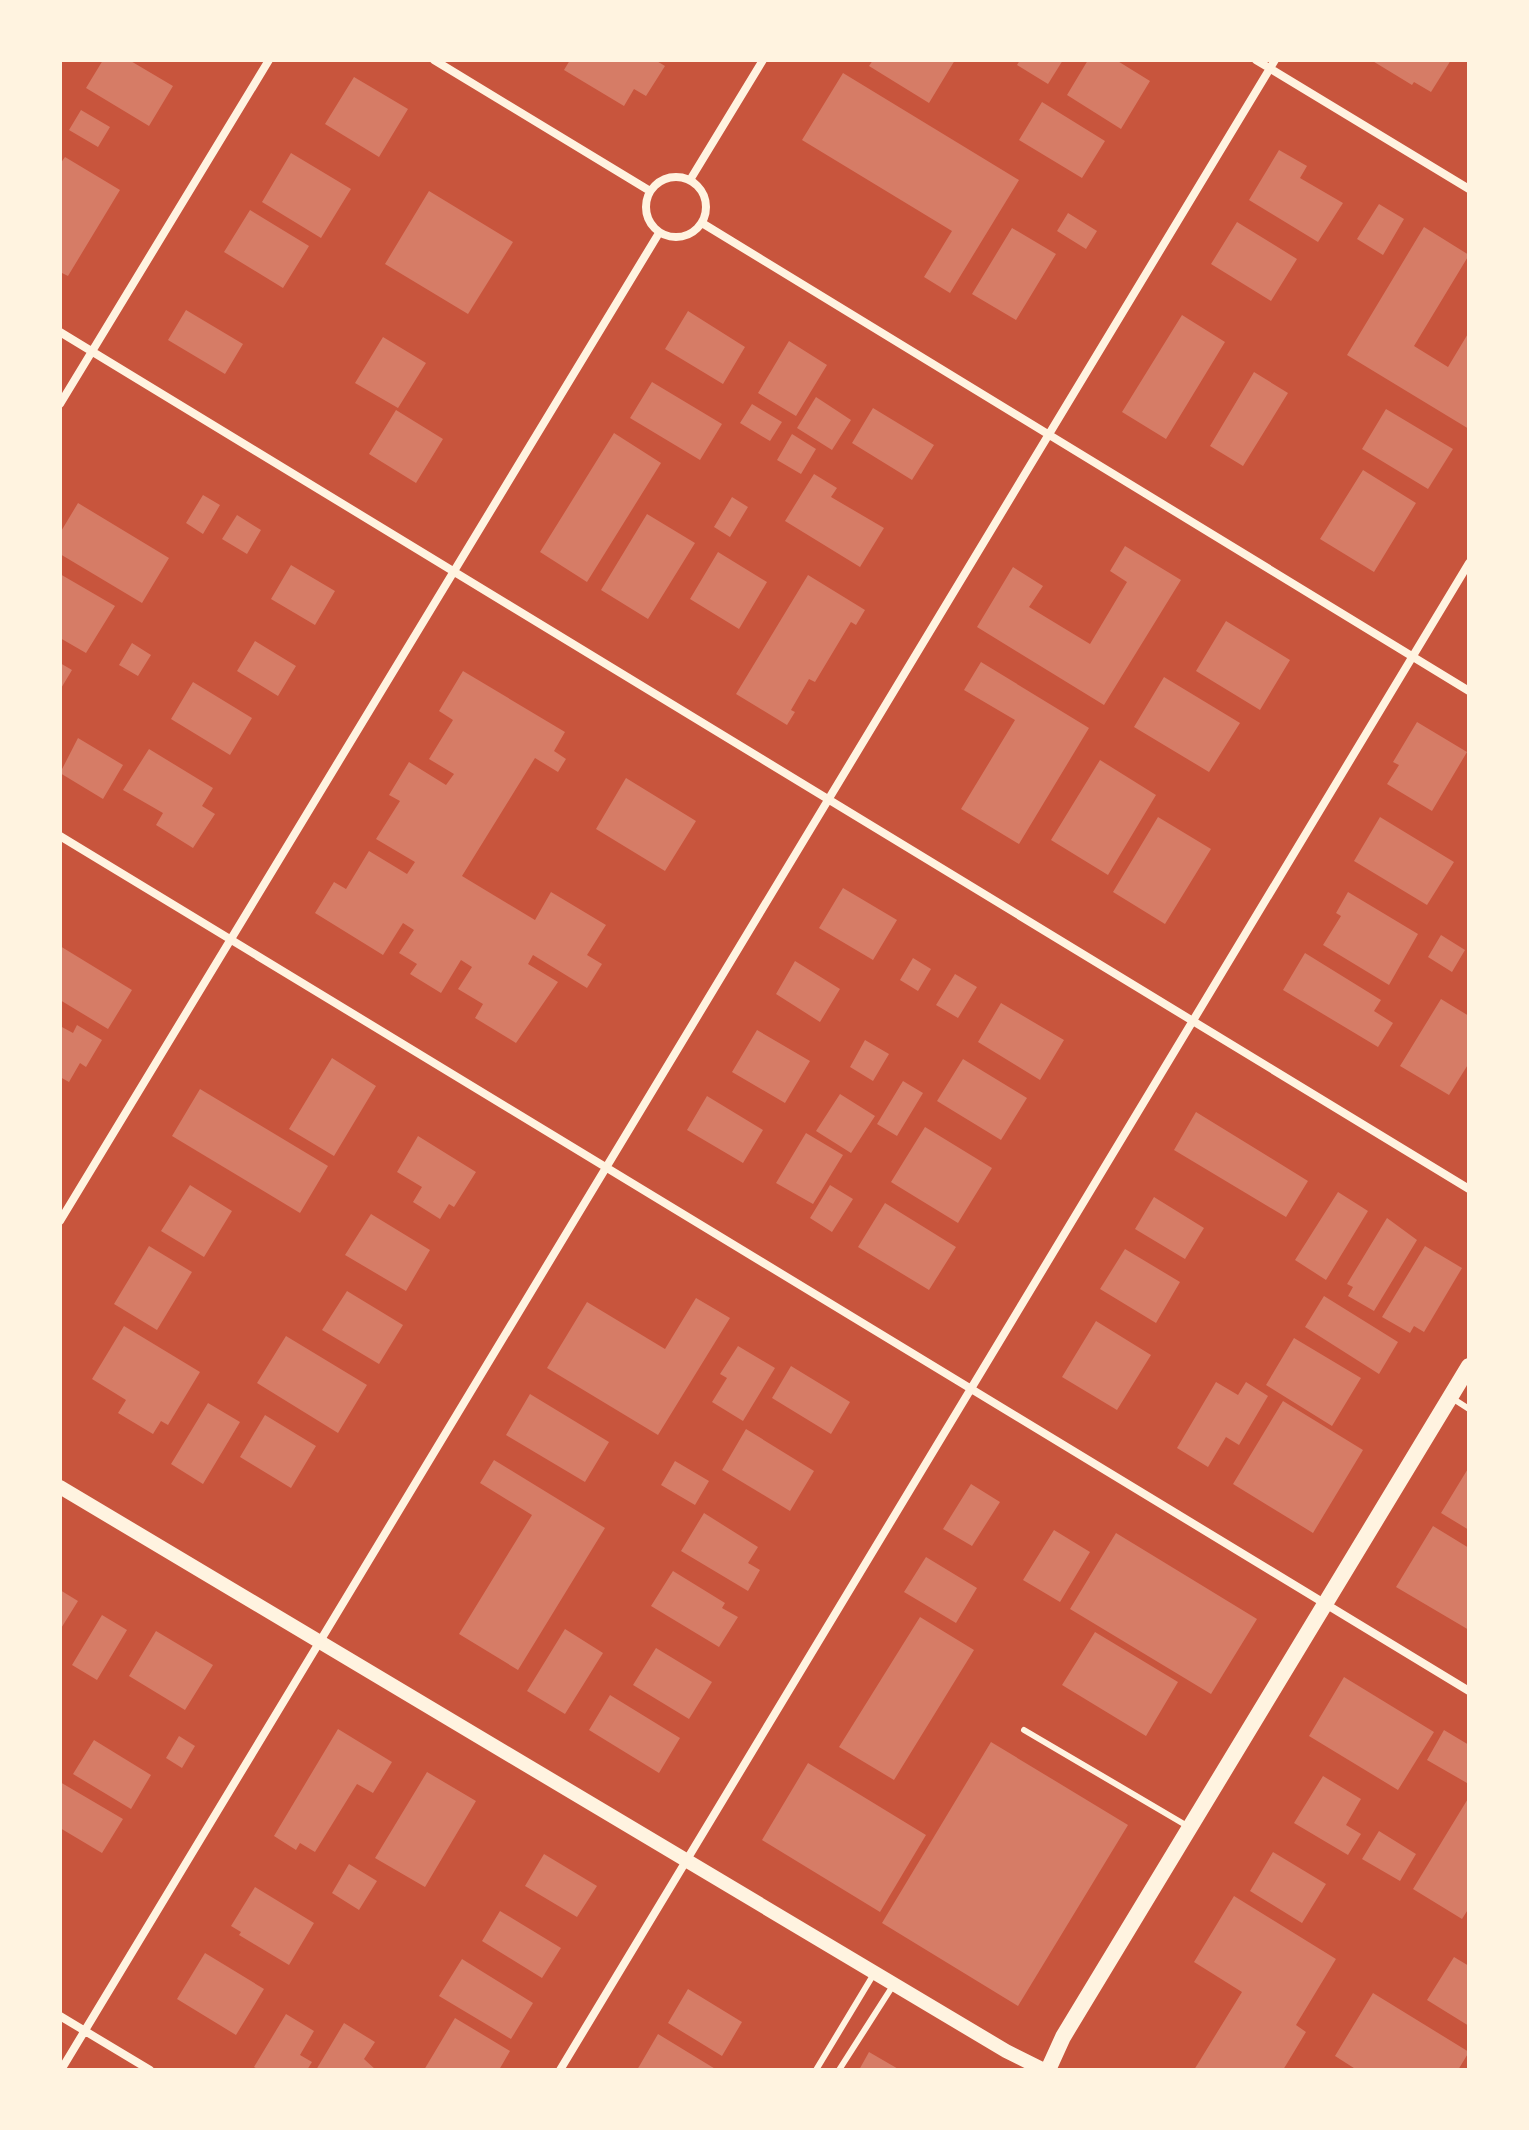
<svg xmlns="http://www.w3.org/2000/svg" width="1529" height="2130" viewBox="0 0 1529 2130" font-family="Ubuntu,sans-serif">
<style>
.building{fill:#d67c66}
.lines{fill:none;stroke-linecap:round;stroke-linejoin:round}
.service{stroke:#fff3e0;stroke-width:6}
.minor{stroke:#fff3e0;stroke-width:8}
.tertiary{stroke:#fff3e0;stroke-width:14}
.secondary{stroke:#fff3e0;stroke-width:16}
</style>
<rect width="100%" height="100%" fill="#c8553d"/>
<path class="building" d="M103 60H129L173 86 149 126 86 88Z
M570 60H655L665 66 646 96 634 89 624 106 564 70Z
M873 60H955L929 103 869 66Z
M1020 60H1063L1048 84 1017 65Z
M1088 60H1116L1150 81 1121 129 1067 95Z
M1371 60H1451L1431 92 1414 82 1412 85Z
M843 73 1019 180 950 293 924 277 952 231 802 140Z
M354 77 408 109 379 157 325 124Z
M1042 102 1105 141 1082 178 1019 140Z
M81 110 110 127 98 147 69 130Z
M1279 150 1307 166 1300 178 1343 203 1318 242 1249 200Z
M291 153 351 189 321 238 262 202Z
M65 157 120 190 68 276 60 272V164Z
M429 191 513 242 468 314 385 264Z
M1379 204 1404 219 1383 255 1357 239Z
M250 210 309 246 283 288 224 252Z
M1068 213 1097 231 1086 249 1057 231Z
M1237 222 1297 259 1271 301 1211 264Z
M1424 227 1469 255 1414 346 1448 367 1469 332V429L1347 355Z
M1012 228 1056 254 1016 320 972 294Z
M186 310 243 344 225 374 168 340Z
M688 311 745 347 723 384 665 349Z
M1182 315 1225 342 1166 439 1122 412Z
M383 337 426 363 398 408 355 383Z
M789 341 827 365 796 416 758 393Z
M1254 372 1288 393 1243 466 1210 446Z
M652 382 722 424 700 460 630 418Z
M816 397 851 420 832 450 797 428Z
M752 404 782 422 770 441 740 423Z
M873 408 934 445 912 480 852 443Z
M1386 409 1453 449 1428 489 1362 449Z
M396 410 443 439 416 483 369 454Z
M614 433 661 463 587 582 540 552Z
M792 434 816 449 801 474 777 460Z
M1363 470 1416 503 1374 572 1320 539Z
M814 474 837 488 831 497 884 528 860 567 785 521Z
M203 495 220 505 203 534 186 523Z
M732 497 748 507 730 537 714 527Z
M78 503 169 558 142 603 60 554V533Z
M647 514 695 543 648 619 601 590Z
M237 515 261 530 247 554 222 539Z
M1125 546 1181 580 1104 705 977 627 1013 567 1043 586 1029 607 1090 644 1127 582 1110 571Z
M718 552 767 582 739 629 690 599Z
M291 565 335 591 315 625 271 599Z
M60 574 115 606 86 653 60 638Z
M808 575 865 610 856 625 851 622 815 682 809 679 791 710 795 712 787 725 736 694Z
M1226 621 1290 660 1260 710 1196 671Z
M255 641 296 666 278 696 237 671Z
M132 643 151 655 138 676 119 665Z
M981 662 1089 728 1019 844 961 809 1015 720 964 690Z
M60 663 72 670 60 690Z
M463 671 565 732 554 751 566 759 558 772 535 758 462 876 535 920 551 892 606 925 587 955 602 964 587 988 533 955 528 964 558 982 516 1043 475 1018 483 1004 458 989 472 967 461 960 441 993 410 974 417 964 399 953 414 930 403 923 383 955 315 913 334 882 346 889 369 851 407 874 415 862 376 839 400 801 389 795 409 762 446 785 454 774 429 759 453 720 439 711Z
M1164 677 1240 723 1209 772 1134 727Z
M193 682 252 718 230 755 171 719Z
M1417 722 1467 752 1432 811 1387 784 1399 765 1393 762Z
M78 738 123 765 103 799 60 773Z
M149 749 213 788 202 806 215 814 193 848 156 825 163 813 123 790Z
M1100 760 1156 795 1108 875 1051 840Z
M626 778 696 821 665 871 596 829Z
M1158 817 1211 849 1165 924 1113 892Z
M1380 817 1454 862 1427 905 1354 861Z
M843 888 897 920 873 960 819 928Z
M1348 892 1418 934 1389 985 1323 945 1341 916 1336 913Z
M1441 935 1465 950 1452 972 1428 957Z
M60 946 132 990 108 1029 60 1000Z
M1305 953 1381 1000 1374 1011 1393 1023 1378 1047 1283 990Z
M913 958 931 969 918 991 900 980Z
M795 961 840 989 820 1022 776 994Z
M955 974 977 987 958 1018 936 1005Z
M1441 999 1469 1016V1063L1449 1095 1400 1066Z
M1001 1003 1064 1040 1040 1080 978 1042Z
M77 1025 102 1040 86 1067 80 1063 69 1082 60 1077V1026L73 1033Z
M757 1030 810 1061 785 1103 732 1072Z
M865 1040 889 1054 873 1081 850 1067Z
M332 1058 376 1086 334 1156 289 1129Z
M963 1059 1027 1098 1001 1140 937 1101Z
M903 1081 923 1093 897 1136 877 1124Z
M200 1089 328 1166 300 1213 172 1136Z
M840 1094 875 1116 851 1153 816 1131Z
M707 1096 763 1130 743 1163 687 1130Z
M1196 1112 1308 1181 1286 1217 1174 1150Z
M925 1127 992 1168 958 1223 891 1182Z
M806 1133 843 1155 813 1204 776 1183Z
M418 1136 476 1172 454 1207 449 1204 440 1219 413 1202 422 1187 397 1172Z
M190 1185 232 1211 204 1257 161 1231Z
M830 1185 853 1199 832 1232 810 1218Z
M1338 1192 1368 1211 1326 1280 1295 1260Z
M1154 1197 1204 1228 1185 1259 1135 1229Z
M885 1203 956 1247 929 1290 858 1247Z
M371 1214 430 1250 406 1291 345 1255Z
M1387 1218 1417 1240 1374 1311 1348 1296 1353 1287 1347 1284Z
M149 1246 192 1272 157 1330 114 1304Z
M1425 1246 1462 1268 1424 1332 1414 1326 1410 1333 1382 1317Z
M1125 1249 1180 1282 1156 1323 1100 1289Z
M347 1291 403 1325 379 1364 322 1330Z
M1324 1296 1398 1342 1379 1374 1305 1327Z
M696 1298 730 1318 658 1435 547 1368 587 1302 665 1349Z
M1096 1321 1151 1355 1117 1410 1062 1377Z
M124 1326 200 1372 168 1425 161 1421 153 1434 118 1413 126 1400 92 1379Z
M286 1336 367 1385 338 1433 257 1383Z
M1294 1338 1361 1378 1332 1426 1266 1385Z
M738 1346 775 1368 743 1421 712 1402 727 1378 720 1374Z
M791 1366 850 1402 831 1434 772 1398Z
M1216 1382 1238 1395 1246 1382 1268 1396 1239 1445 1226 1437 1208 1467 1177 1448Z
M530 1394 609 1442 585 1482 506 1435Z
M1283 1401 1363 1450 1313 1533 1233 1484Z
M208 1403 240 1422 203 1484 171 1464Z
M265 1415 316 1446 291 1488 240 1457Z
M746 1429 814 1471 790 1511 722 1470Z
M494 1460 605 1528 518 1670 459 1634 532 1515 480 1483Z
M675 1461 709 1481 695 1505 661 1485Z
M1469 1467V1530L1441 1513Z
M971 1484 1000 1502 972 1546 943 1529Z
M704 1513 758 1547 748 1563 760 1570 748 1591 681 1551Z
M1433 1526 1469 1548V1630L1396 1587Z
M1054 1530 1090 1552 1060 1602 1023 1580Z
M1116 1533 1257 1619 1211 1694 1070 1609Z
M926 1557 977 1588 956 1623 904 1592Z
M673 1571 725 1603 722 1608 738 1617 719 1647 651 1606Z
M60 1590 78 1601 60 1630Z
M102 1615 127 1630 97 1680 72 1665Z
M920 1617 974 1650 894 1780 839 1747Z
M565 1629 603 1653 565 1714 527 1691Z
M156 1631 213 1665 185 1710 129 1676Z
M1095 1632 1178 1682 1146 1736 1062 1685Z
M656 1648 712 1682 689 1719 633 1685Z
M1344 1677 1434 1732 1398 1790 1309 1736Z
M610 1695 680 1738 659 1773 589 1730Z
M338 1729 392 1762 373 1793 357 1784 315 1852 300 1843 296 1850 274 1836Z
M1444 1730 1469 1745 1467 1783 1427 1760Z
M179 1736 195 1746 182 1768 166 1758Z
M94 1740 151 1775 131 1809 73 1774Z
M991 1742 1128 1825 1018 2006 882 1923Z
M808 1763 926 1835 880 1912 762 1840Z
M427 1772 476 1801 425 1887 375 1858Z
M1323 1776 1361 1799 1346 1825 1361 1834 1348 1855 1294 1823Z
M60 1782 123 1819 102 1853 60 1828Z
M1469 1797V1908L1462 1919 1413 1889Z
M1379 1831 1416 1854 1400 1881 1362 1859Z
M1273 1852 1326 1884 1302 1923 1250 1891Z
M544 1854 597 1886 577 1917 525 1886Z
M349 1864 377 1881 359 1910 332 1893Z
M255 1887 314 1923 289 1965 239 1935 241 1932 231 1926Z
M1234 1896 1336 1959 1296 2025 1306 2032 1283 2070H1194L1242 1992 1194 1962Z
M500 1911 561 1948 542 1978 482 1941Z
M205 1953 264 1989 236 2035 177 1999Z
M1454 1957 1469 1966V2026L1427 2000Z
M462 1959 533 2003 511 2039 439 1996Z
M688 1989 742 2022 722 2056 668 2023Z
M1373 1993 1469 2052 1458 2070H1357L1335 2056Z
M286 2014 314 2031 300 2055 312 2062 307 2070H259L254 2067Z
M455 2018 510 2051 499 2070H424Z
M344 2023 375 2042 364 2059 376 2070H316Z
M658 2034 717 2070H637Z
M869 2052 900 2070H859Z"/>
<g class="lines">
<path class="service" d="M1452 1398 1469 1409
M1024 1730 1189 1827
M816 2070 875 1972
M839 2070 894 1984"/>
<path class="minor" d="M434 60 650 191
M1256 60 1469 189
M646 207a30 30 0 1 1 60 0a30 30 0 1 1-60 0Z
M690 180 763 60
M702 223 1469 691
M60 332 1469 1189
M60 404 269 60
M60 836 1469 1691
M60 1221 659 233
M60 2016 150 2070
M61 2070 1275 60
M560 2070 1469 563"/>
<path class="tertiary" d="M60 1487 1006 2051 1044 2070"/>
<path class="secondary" d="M1048 2070 1063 2037 1469 1366"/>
</g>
<rect width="1529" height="2130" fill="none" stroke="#fff3e0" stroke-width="124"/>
</svg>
